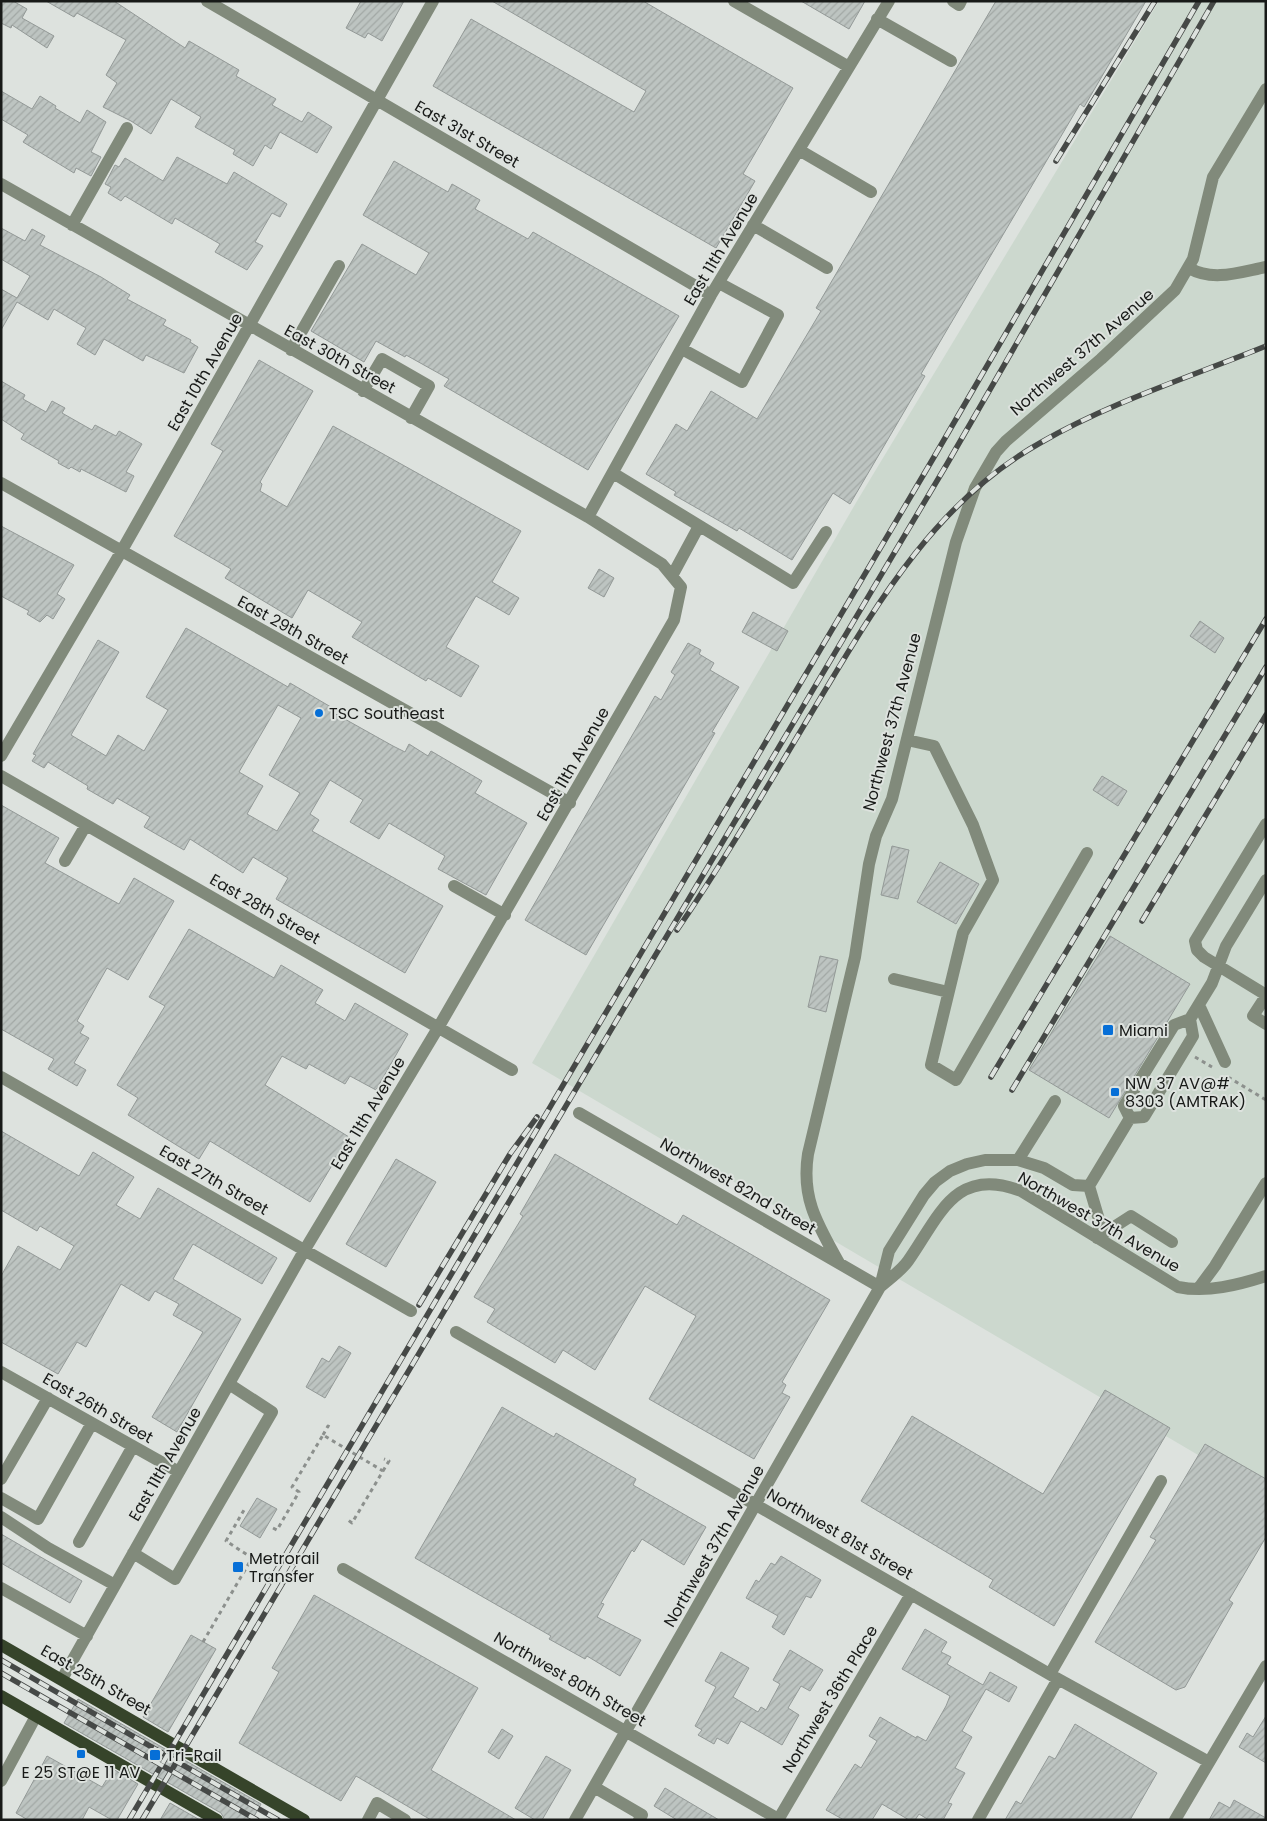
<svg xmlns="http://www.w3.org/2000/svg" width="1267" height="1821" viewBox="0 0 1267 1821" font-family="Poppins,sans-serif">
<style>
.built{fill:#ccd8ce}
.building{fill:url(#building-hatch);stroke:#939997;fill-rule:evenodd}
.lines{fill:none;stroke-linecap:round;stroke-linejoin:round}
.path{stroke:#8c908d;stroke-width:3;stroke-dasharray:4 4;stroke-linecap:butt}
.minor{stroke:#818a7b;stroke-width:12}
.major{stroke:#36442a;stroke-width:12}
.rail-casing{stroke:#464947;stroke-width:5.5}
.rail{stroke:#dde2de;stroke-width:4;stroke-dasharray:11;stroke-linecap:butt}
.poi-dot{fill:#066fd7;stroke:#dde2de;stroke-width:2}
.labels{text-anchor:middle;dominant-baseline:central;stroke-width:4;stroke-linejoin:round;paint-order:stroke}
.street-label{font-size:16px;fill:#181a18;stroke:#dde2de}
.poi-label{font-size:16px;fill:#181a18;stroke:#dde2de;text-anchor:start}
</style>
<defs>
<pattern id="building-hatch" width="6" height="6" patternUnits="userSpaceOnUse" patternTransform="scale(1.25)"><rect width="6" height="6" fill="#bdc4c1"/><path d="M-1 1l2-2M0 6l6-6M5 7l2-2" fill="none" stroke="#a2a8a5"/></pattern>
</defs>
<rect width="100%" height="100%" fill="#dde2de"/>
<path class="built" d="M1159 1H1266V1495L532 1063 857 501Z"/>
<path class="building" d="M1 1H13L27 9 22 18 54 36 47 48 12 25 11 28 1 23Z
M46 1H114L185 48 189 41 239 70 236 76 276 99 272 105 302 122 308 112 332 127 317 153 280 132 271 149 265 145 253 166 233 154 235 150 195 127 201 117 171 99 151 134 131 121 103 107 117 83 106 75 126 40 77 13 74 17Z
M361 1H404L382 41 368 33 365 38 346 28Z
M492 1H643L793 88 743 174 755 181 716 248 433 86 471 19 634 112 646 91Z
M801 1H865L849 29Z
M996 1H1146L1084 107 1080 104 921 374 925 376 850 504 833 493 792 560 739 528 737 531 674 495 676 492 646 474 676 424 687 431 711 391 757 419 821 311 816 308Z
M1 91 32 109 40 96 56 106 55 108 80 123 87 110 106 122 91 152 101 157 91 176 76 168 74 173 23 142 28 135 1 119Z
M177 157 227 184 234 172 287 204 280 217 272 213 255 242 263 246 247 270 215 252 220 244 175 218 172 224 125 196 121 201 108 193 111 187 105 184 115 165 119 167 125 158 163 181Z
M394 161 448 192 452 184 480 200 475 209 528 239 533 232 679 316 588 470 444 386 449 379 406 355 405 357 376 341 364 362 311 331 362 244 416 275 429 253 363 215Z
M1 228 25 241 32 229 45 236 40 245 101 277 130 295 127 299 166 320 163 325 191 340 190 342 198 347 184 373 146 355 143 361 104 339 95 355 77 344 86 328 54 309 48 320 17 302 1 330V289L17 298 30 276 1 259Z
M259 360 313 391 260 482 262 484 260 491 287 507 333 426 521 531 492 582 519 598 509 615 476 596 446 647 479 666 461 697 428 678 426 681 352 637 362 622 308 590 292 618 225 578 231 569 174 536 223 451 211 444Z
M1 381 25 395 23 399 46 412 52 401 65 408 62 413 92 430 95 425 116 436 119 431 142 444 126 472 134 476 126 492 81 469 80 472 71 467 69 469 58 463 59 461 21 439 24 434 1 419Z
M1 526 74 565 57 594 65 599 53 619 47 615 40 622 27 614 29 611 1 596Z
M599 569 614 578 604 597 588 588Z
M753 612 788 631 777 651 742 632Z
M1200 621 1224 638 1215 653 1190 636Z
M186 628 288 687 290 683 336 710 334 713 393 746 405 752 409 744 428 756 431 751 482 781 475 793 527 823 486 895 438 869 445 856 389 823 379 839 350 822 363 800 330 780 310 814 319 820 312 831 443 906 405 973 276 899 288 878 253 857 243 873 190 839 184 850 144 827 150 817 117 798 113 804 87 789 88 786 48 762 44 768 32 761 36 755 33 754 98 640 119 652 71 735 106 756 118 735 144 751 168 710 146 697ZM278 705 301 718 269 775 300 793 277 831 247 814 263 786 239 772Z
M688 643 701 650 699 654 714 663 710 670 739 687 712 732 715 733 586 955 525 920 655 696 661 700 675 675 671 672Z
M1102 776 1127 791 1118 806 1093 790Z
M1 805 59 838 45 863 119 904 134 878 174 901 128 980 107 968 77 1021 84 1026 80 1033 89 1038 74 1063 86 1070 77 1086 48 1069 54 1059 1 1029Z
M892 846 909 850 898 899 881 895Z
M940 862 979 884 956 924 917 902Z
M189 929 274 978 281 965 323 990 315 1003 345 1021 355 1003 408 1034 376 1090 350 1076 345 1084 309 1064 306 1069 282 1056 265 1085 349 1137 310 1202 210 1141 199 1159 128 1115 138 1098 117 1085 165 1006 149 997Z
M1110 936 1190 984 1109 1118 1029 1070Z
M820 956 838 960 826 1012 808 1007Z
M1 1131 79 1176 93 1152 134 1177 116 1205 140 1219 158 1188 277 1258 262 1284 193 1244 173 1279 241 1319 177 1432 152 1417 203 1332 173 1315 179 1304 155 1291 149 1301 121 1284 86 1347 77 1342 58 1374 1 1342V1276L18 1246 60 1270 74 1246 40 1226 37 1231 1 1210Z
M555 1154 677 1225 683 1215 830 1300 782 1382 786 1385 782 1393 790 1397 754 1459 649 1399 696 1316 645 1286 595 1370 563 1350 555 1363 487 1322 495 1309 474 1297 523 1216 520 1214Z
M396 1159 436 1182 386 1267 346 1244Z
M339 1346 351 1353 325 1398 306 1387 322 1358 329 1362Z
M1105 1390 1170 1428 1054 1626 989 1587 993 1580 861 1501 912 1416 1043 1494Z
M502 1407 554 1437 556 1433 636 1479 633 1485 706 1527 684 1565 642 1539 634 1552 632 1550 601 1603 604 1604 597 1617 641 1640 620 1676 587 1656 585 1659 549 1639 551 1636 415 1558Z
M1205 1444 1266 1479V1537L1229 1600 1233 1603 1185 1687 1176 1690 1095 1642 1156 1540 1150 1537Z
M257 1498 277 1509 260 1538 240 1526Z
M1 1534 82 1581 70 1603 1 1563Z
M781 1556 821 1580 811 1598 806 1596 784 1635 772 1627 778 1616 746 1598 756 1580 759 1582 771 1563 775 1565Z
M314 1595 478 1688 431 1770 516 1820H431L356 1776 341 1801 239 1743 279 1672 272 1668Z
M925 1629 947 1642 941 1652 951 1657 947 1664 983 1685 990 1672 1017 1687 1009 1702 986 1689 967 1722 962 1731 972 1737 955 1768 965 1773 948 1803 952 1804 943 1820H929L919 1814 915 1820H909L882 1804 872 1820H844L826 1810 855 1764 861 1768 877 1741 869 1736 880 1717 916 1738 917 1736 926 1741 946 1706 950 1696 902 1669Z
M191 1635 216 1649 168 1732 143 1717Z
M790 1650 823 1670 810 1691 801 1686 788 1708 799 1715 782 1745 741 1721 728 1744 717 1738 714 1744 698 1735 702 1730 695 1726 716 1687 705 1681 721 1652 749 1668 733 1697 758 1712 761 1707 766 1710 780 1684 773 1680Z
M78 1699 261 1804 252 1820H225L221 1813 64 1723Z
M1266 1716V1763L1239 1747 1247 1733 1253 1737Z
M1075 1724 1157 1773 1130 1820H1005L1016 1801 1021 1804 1049 1756 1055 1759Z
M502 1729 513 1736 499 1759 488 1752Z
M47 1756 102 1787 113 1769 138 1784 117 1820H112L89 1807 82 1820H28L16 1813Z
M546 1756 571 1770 542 1820H535L515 1808Z
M665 1788 719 1820H677L654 1806Z
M1234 1800 1266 1818V1820H1209L1219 1802 1230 1808Z
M170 1803 200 1820H160Z"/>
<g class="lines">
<path class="path" d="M1195 1057 1212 1067
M1228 1077 1266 1100
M323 1435 328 1426 332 1428
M383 1471 389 1461 384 1459
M273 1528 277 1530 299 1492 292 1487 323 1435 383 1471 352 1523 348 1520
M203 1642 252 1558 226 1541 244 1510"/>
<path class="minor" d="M207 1 711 295
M734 1 849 67
M953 1 959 5 961 1
M877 19 951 61
M799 150 871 192
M1 184 588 517 662 564 681 587 674 620 438 1028 304 1251 62 1679
M72 225 127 128
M753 225 827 268
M1189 268C1213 282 1240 272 1266 267
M682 349 742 382 778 315 719 283
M291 350 339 266
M363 391 382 359 429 386 411 418
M613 473 793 583 826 532
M1 483 570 803
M588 517 711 295 889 1
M672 576 699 526
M907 740 934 746 973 825 993 880 963 933 931 1065 956 1080 1087 853
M1 756 121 552 433 1
M1 776 512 1070
M1266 824 1195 941 1197 950 1204 957 1266 995
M65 861 86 825
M454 886 505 915
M894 979 948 992
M1266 996 1253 1016 1266 1024
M1199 1005 1225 1062
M1 1077 411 1311
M579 1113 880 1287
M1130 1118 1124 1106 1174 1025 1190 1019 1212 983 1226 946 1266 880
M1130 1118 1144 1117 1193 1036 1190 1019
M1018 1160 1055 1101
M1097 1238 1100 1223 1089 1186 1130 1118
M1097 1238 1131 1216 1172 1242
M839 1263C818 1225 801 1199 808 1154L855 957 869 864 876 836 892 799 956 542 975 488 996 452 1006 441 1101 359 1175 290 1193 259 1213 177 1266 89
M880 1287C889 1279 901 1271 908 1261 939 1217 955 1165 1021 1191L1178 1287C1207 1293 1238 1285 1266 1276
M1198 1289 1215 1266 1266 1183
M456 1332 1058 1679 1209 1762
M1 1372 179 1472
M1 1479 48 1398
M1 1498 38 1519 92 1423
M1 1517 48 1548 115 1585
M79 1542 133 1446
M133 1553 175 1579 272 1412 229 1384
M343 1569 780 1820
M1 1588 87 1636
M1050 1674 1161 1481
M1 1781 36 1716
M594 1787 642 1815 639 1820
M368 1820 377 1803 405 1820
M575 1820 880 1287 889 1251 924 1195 935 1182 950 1171 967 1164 985 1160H1018L1044 1168 1073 1185 1089 1186
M778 1820 911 1594
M978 1820 1058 1679
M1175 1820 1266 1666"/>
<path class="major" d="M1 1645 304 1820
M1 1696 217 1820"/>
<defs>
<path id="rail" d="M1056 161 1155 1
M1142 921 1266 715
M677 930C724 861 766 789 809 717 871 614 931 504 1040 443 1111 402 1190 377 1266 346
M991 1077 1266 619
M1012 1090 1266 667
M419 1305 510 1154 537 1117
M1 1660 278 1820
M1 1673 257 1820
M129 1820 934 457 1199 1
M142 1820 947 464 1214 1"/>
</defs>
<use href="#rail" class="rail-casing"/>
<use href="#rail" class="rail"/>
</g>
<g class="poi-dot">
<circle cx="319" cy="713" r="5"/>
<rect x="1102" y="1024" width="12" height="12" rx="2.5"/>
<rect x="1110" y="1087" width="10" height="10" rx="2.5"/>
<rect x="232" y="1561" width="12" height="12" rx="2.5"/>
<rect x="76" y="1749" width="10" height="10" rx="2.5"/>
<rect x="149" y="1749" width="12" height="12" rx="2.5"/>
</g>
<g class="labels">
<g class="street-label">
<text transform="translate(467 134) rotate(30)">East 31st Street</text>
<text transform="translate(721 249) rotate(-59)">East 11th Avenue</text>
<text transform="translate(1082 352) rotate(-41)">Northwest 37th Avenue</text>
<text transform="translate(340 359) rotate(29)">East 30th Street</text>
<text transform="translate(205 372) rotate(-60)">East 10th Avenue</text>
<text transform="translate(293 630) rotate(29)">East 29th Street</text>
<text transform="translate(892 722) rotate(-75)">Northwest 37th Avenue</text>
<text transform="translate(573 764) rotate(-60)">East 11th Avenue</text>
<text transform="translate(265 909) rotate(30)">East 28th Street</text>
<text transform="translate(368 1113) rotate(-59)">East 11th Avenue</text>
<text transform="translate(214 1180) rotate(30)">East 27th Street</text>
<text transform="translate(738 1186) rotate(30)">Northwest 82nd Street</text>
<text transform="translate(1099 1222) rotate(30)">Northwest 37th Avenue</text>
<text transform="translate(98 1408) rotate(30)">East 26th Street</text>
<text transform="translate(165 1464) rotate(-60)">East 11th Avenue</text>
<text transform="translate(840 1534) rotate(30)">Northwest 81st Street</text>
<text transform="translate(714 1546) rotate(-60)">Northwest 37th Avenue</text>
<text transform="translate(570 1679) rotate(30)">Northwest 80th Street</text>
<text transform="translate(96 1680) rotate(30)">East 25th Street</text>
<text transform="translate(830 1699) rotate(-59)">Northwest 36th Place</text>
</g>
<g class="poi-label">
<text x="329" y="713">TSC Southeast</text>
<text x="1119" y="1030">Miami</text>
<text x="1125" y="1083">NW 37 AV@#<tspan x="1125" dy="18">8303 (AMTRAK)</tspan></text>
<text x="249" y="1558">Metrorail<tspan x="249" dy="18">Transfer</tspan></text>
<text x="166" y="1755">Tri-Rail</text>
<text x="81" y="1772" text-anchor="middle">E 25 ST@E 11 AV</text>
</g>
</g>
<rect width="1267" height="1821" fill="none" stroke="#181a18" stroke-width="5"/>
</svg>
